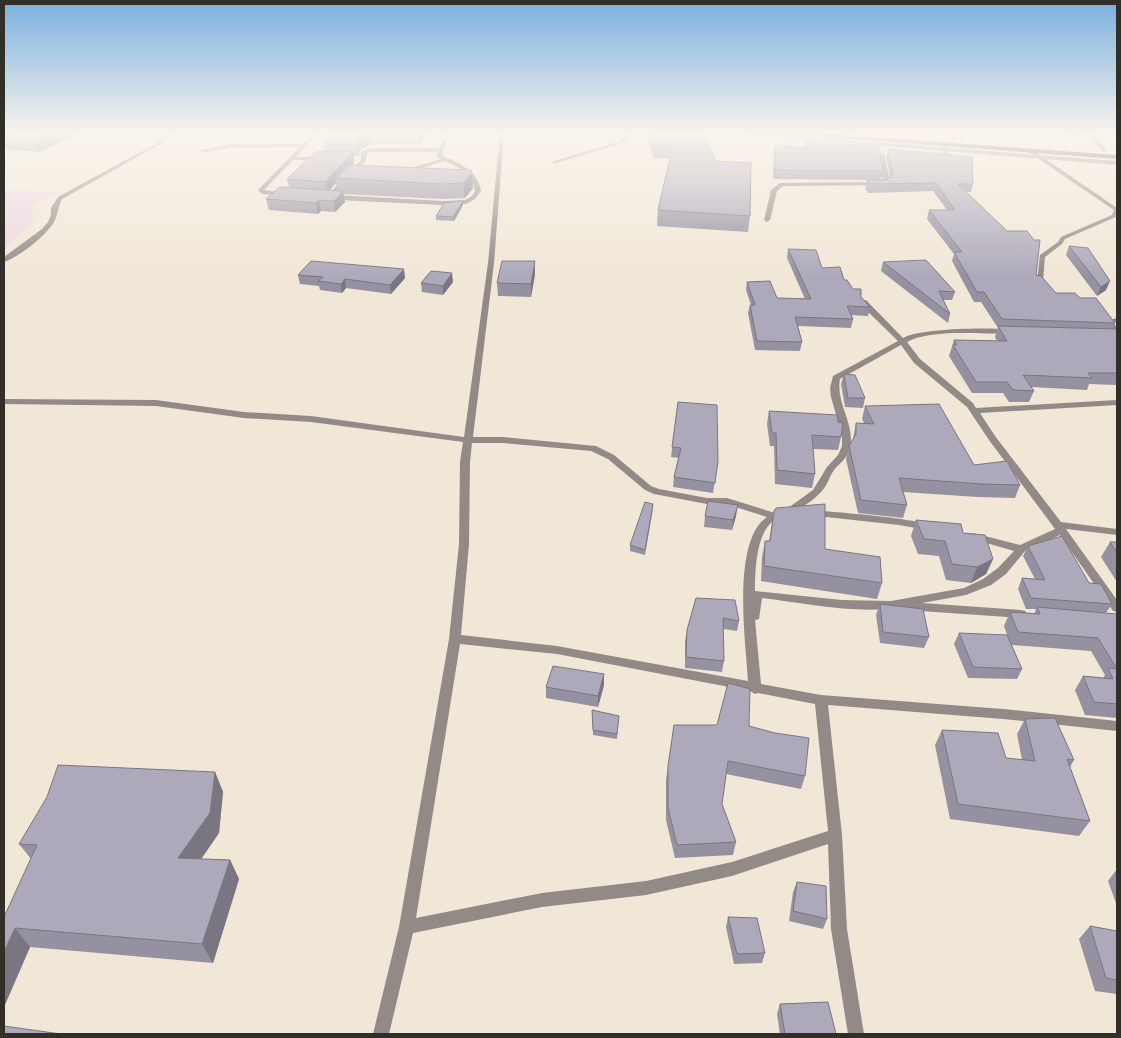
<svg xmlns="http://www.w3.org/2000/svg" width="1121" height="1038" viewBox="0 0 1121 1038" font-family="Mulish,sans-serif">
<style>
.industrial{fill:#efd7e2}
.lines{fill:none;stroke-linecap:round;stroke-linejoin:round}
.lane{fill:#938a87;fill-rule:evenodd}
.street{fill:#938a87;fill-rule:evenodd}
.primary{fill:#4d3f3b;fill-rule:evenodd}
.wall{fill:#9591a0;fill-rule:evenodd}
.shaded-wall{fill:#797682}
.building{fill:#ada9ba;stroke:#797682}
</style>
<rect width="100%" height="100%" fill="#f1e7d7"/>
<path class="industrial" d="M4 191 57 192 32 207 33 223 4 248Z"/>
<g class="lines">
<path class="lane" d="M314 132H319L296 157H323L325 158V160H293L264 190 287 193 288 194 285 196 262 194 258 190 300 147 231 148 203 152 200 150 231 144H303Z
M446 132H450L442 155C459 164 478 170 481 191L475 199 466 204 443 205 338 200 327 196 361 160V152L370 148H439ZM371 152H438L436 156 441 159 401 171 404 173 445 161C460 168 473 174 475 191L471 197 465 200 443 201 334 195 366 161V154Z
M626 132H630L624 143 556 163 551 162 620 141Z
M725 132H743L1117 161V165L727 133Z
M1086 132H1090L1107 150V152H1103Z"/>
<path class="street" d="M177 132H182L62 199C58 207 58 214 54 222 46 236 19 257 4 262V257L42 229 48 222 51 215V208L58 197Z
M500 132H504L494 263 473 437H503L596 446 614 455 651 486 659 489 707 498H727L775 513 788 508 813 490 827 467 838 455 842 446V436L831 397 830 388 833 376 898 341 860 304V300H866L903 338C921 328 991 327 1012 330L1013 332 1009 334C981 334 930 329 907 342L920 359 973 403 976 408 1117 400V405L980 413 995 436 1061 522 1117 529V535L1066 529 1117 600V612L1113 611 1060 535 1025 551 1006 574 991 585 966 595 922 603 1021 610 1025 611 1027 614 1025 617 1021 618 906 610 901 607C861 615 803 603 762 598L759 619 755 620 761 684 821 695 1003 709 1117 721V731L1003 719 828 705 842 835 847 929 864 1034H848L831 929 828 844 732 876 646 895 542 907 413 933 389 1034H373L399 927 449 639 459 544 460 462 463 442 311 422 244 418 156 406 4 404V399L156 400 244 412 311 416 464 437 488 263ZM901 345 914 363 967 407 989 440 1055 529 1020 545 973 533 969 534 968 536 969 538 1014 551 998 568 983 579 964 588 891 601 842 600 755 591C755 571 756 531 775 520 791 512 807 507 820 493 827 487 829 477 834 470 839 464 845 460 848 453 859 428 835 405 840 379ZM472 443H503L591 451 608 459 645 490 654 494 707 504H726L767 517C731 541 746 644 748 681L557 646 461 635 469 544 470 462ZM460 644 557 654 750 691 755 694 758 693 815 704 828 831 732 862 646 881 542 893 416 918Z
M944 143 949 144 946 158H931V156L942 155Z
M1027 149H1031L1117 208 1116 217 1065 239 1062 244 1045 257 1043 281 1048 287 1045 289 1043 288 1037 281 1040 255 1058 242 1061 237 1112 215 1114 210 1027 151Z
M867 151 884 153 890 181 887 185 783 186 777 191 770 220 767 222 764 220 771 190 780 183 883 182 879 154 867 153Z
M1117 318V322L1114 323 1117 328V335H1114L1105 321Z
M812 510C831 512 923 518 932 527L927 530 899 525 808 515 807 513Z"/>
<path class="primary" d="M779 132H804L1117 155V159L782 134Z"/>
</g>
<path class="wall" d="M4 132H81L40 152 4 149Z
M333 132H430L419 145 373 143 360 150 359 156H353L354 163 352 165 471 170 473 188 465 198 443 199 343 194 345 202 335 212 321 211 318 214 269 210 266 199 289 187 287 179 325 152 323 141ZM336 183 338 191 330 190Z
M647 132H702L716 161 750 216 748 232 657 226 658 210 670 158H654L647 137Z
M1063 132H1083L1082 136 1065 135Z
M775 145 883 171 881 180H887L890 177 886 157 888 149 973 184 971 192H966L1036 275 1056 293 1080 298 1115 323 1112 329H1117V385L1089 384 1087 390 1031 387 1034 391 1029 402H1009L1003 393H972L949 356 954 340 997 341 995 337 998 328 981 302H974L952 261 954 254 927 219 929 210H947L933 191 868 193 865 188 867 180 773 179 774 154Z
M463 205 454 221 436 220V216Z
M1069 246 1106 290 1097 296 1066 255Z
M788 249 844 280 870 307 868 316 851 315 853 319 851 328 798 326 802 342 800 351 755 350 748 313 750 305H751L746 290 747 282 777 298 805 299 787 258Z
M535 261V274L531 297 498 296 497 283Z
M883 262 955 292 952 300H943L950 314 948 323 881 271Z
M298 275 405 278 391 294 346 288 342 293 320 290 319 286 300 284Z
M453 282 443 295 422 292 421 283Z
M844 374 865 398 863 408 845 407 841 384Z
M678 402 718 461 713 493 673 487 674 477 679 458 671 457Z
M865 406 974 465 1020 485 1015 498 977 497 903 492 907 505 903 518 858 513 846 459 849 446 853 439 856 423H864L862 419Z
M769 411 841 437 838 450 813 449 815 474 812 488 775 484 774 446H770L767 424Z
M653 509 645 555 630 551V545Z
M774 511 825 549 882 583 877 599 761 581 762 557 765 541H769Z
M705 516H736L732 530 704 527Z
M916 520 963 533 993 559 986 574 971 583 946 580 939 556 918 554 911 536Z
M1110 542H1117V582L1101 557Z
M1028 546 1089 583 1112 604 1106 613 1117 614V718L1085 715 1075 690 1083 676 1103 678 1105 675 1091 651 1012 645 1022 669 1017 679 968 678 954 644 959 633 1009 640 1004 626 1010 612 1034 614 1036 609H1026L1018 589 1022 578 1035 579 1023 556Z
M696 598 739 621 737 631 723 629 724 661 722 672 685 668V641L687 630Z
M880 604 929 637 924 648 880 643 876 615Z
M604 674V685L598 707 546 698V687Z
M592 710 619 716 617 739 593 735Z
M1025 719 1074 760 1070 767 1090 821 1079 836 950 819 935 745 942 730 1006 758 1022 760 1017 734Z
M674 725 749 726 805 776 801 789 726 774 722 804 736 842 733 855 675 858 666 820V780Z
M215 772 223 792 219 833 201 859 230 860 239 879 213 963 30 947 4 1007V917L31 859 19 844Z
M1117 869V906L1108 881Z
M797 882 827 919 823 929 789 921 793 892Z
M728 917 765 953 762 963 734 964 726 927Z
M1090 926 1117 931V994L1095 991 1079 939Z
M780 1004 836 1034H780L777 1014Z"/>
<path class="shaded-wall" d="M48 132H81L40 152 35 138Z
M367 132H372L373 143 360 150 359 156 357 142 358 136Z
M418 132H430L419 145Z
M353 152 354 163 340 179 336 178V183L327 193 325 182Z
M472 173 473 188 465 198 463 183Z
M343 191 345 202 335 212 334 201Z
M319 200 321 211 318 214 316 203Z
M463 201V205L454 221 453 217Z
M535 261V274L531 297V284Z
M404 269 405 278 391 294 390 285Z
M452 273 453 282 443 295V286Z
M345 279 346 288 342 293 341 284Z
M1110 281 1106 290 1097 296 1101 287Z
M738 505 736 516 732 530 733 520Z
M993 559 986 574 971 583 977 567Z
M604 674V685L598 707V696Z
M215 772 223 792 219 833 188 878 178 858Z
M230 860 239 879 213 963 202 944Z
M15 928 30 947 4 1007V952Z"/>
<path class="building" d="M4 132H48L35 138 4 135Z
M333 132H367L358 136 357 142 323 141Z
M650 132H702L716 161 751 163 750 216 658 210 673 145H654Z
M807 141 879 147 883 171 775 170V145L805 148Z
M888 149 972 157 973 184H958L1007 231H1027L1034 240H1040L1036 275 1041 276 1056 293H1075L1080 298H1096L1115 323 1002 319 984 292H977L954 252H962L929 210H955L936 183 870 184 867 180H887L893 174Z
M317 151 353 152 325 182 287 179Z
M349 165 471 170 472 173 463 183 442 184 336 178Z
M280 187 343 191 334 201 319 200 316 203 266 199Z
M463 201 453 217 436 216 444 203Z
M1069 246 1088 248 1110 281 1101 287Z
M788 249 816 250 822 268 840 267 844 280H847L853 289H861V297L870 307 847 306 853 319 795 317 802 342 757 341 750 305H755L747 282 770 281 777 298 811 299Z
M926 260 955 292 939 291 950 314 883 262Z
M311 261 404 269 390 285 345 279 341 284 318 281 323 277 298 275Z
M502 261H535L531 284 497 283Z
M431 271 452 273 443 286 421 283Z
M998 326 1117 329V373H1088L1092 378 1023 375 1034 391 1013 390 1007 382H976L953 345H957L954 340 1007 341Z
M844 374 855 375 865 398H848Z
M678 402 717 405 718 461 715 483 674 477 681 448 672 447Z
M939 404 974 465 1007 461 1020 485 982 484 899 478 907 505 861 500 849 446 856 434V423L874 424 865 406Z
M769 411 837 415 838 422 843 423 841 437 812 435 815 474 777 470 776 433H772Z
M708 501 738 505 733 520 705 516Z
M645 502 653 504 645 550 630 545Z
M825 504V549L880 557 882 583 764 566 765 541H770L774 511 776 508Z
M916 520 961 524 963 533 985 535 993 559 977 567 952 564 945 541 924 539Z
M1062 536 1089 583 1101 584 1112 604 1031 598 1022 578 1045 580 1028 546Z
M1110 542H1117V553Z
M696 598 735 600 739 621 723 618 724 661 686 657 687 630Z
M880 604 923 609 929 637 883 632Z
M1037 607 1117 614V669L1098 638 1018 632 1010 612 1040 614Z
M959 633 1007 635 1022 669 973 667Z
M553 666 604 674 598 696 546 687Z
M1108 668 1117 669V704L1094 702 1083 676 1113 679Z
M728 683 750 689 749 726 775 733 809 738 805 776 728 761 722 804 736 842 677 845 668 808V766L674 725H717Z
M592 710 619 716 617 734 593 730Z
M1055 718 1074 760 1067 759 1090 821 958 804 942 730 998 733 1006 758 1035 761 1025 719Z
M58 765 215 772 210 813 178 858 230 860 202 944 15 928 4 952V917L37 845 19 844 47 797Z
M797 882 826 886 827 919 793 911Z
M728 917 757 918 765 953 737 954Z
M1090 926 1117 931V980L1106 978Z
M828 1002 836 1034H785L780 1004Z
M4 1026 61 1034H4Z"/>
<linearGradient id="sky" x2="0" y2="1"><stop stop-color="#7aafde"/><stop offset="0.48" stop-color="#f9f4ed"/><stop offset="1" stop-color="#f9f4ed" stop-opacity="0"/></linearGradient>
<rect width="1121" height="277" fill="url(#sky)"/>
<rect width="1121" height="1038" fill="none" stroke="#322e28" stroke-width="10"/>
</svg>
